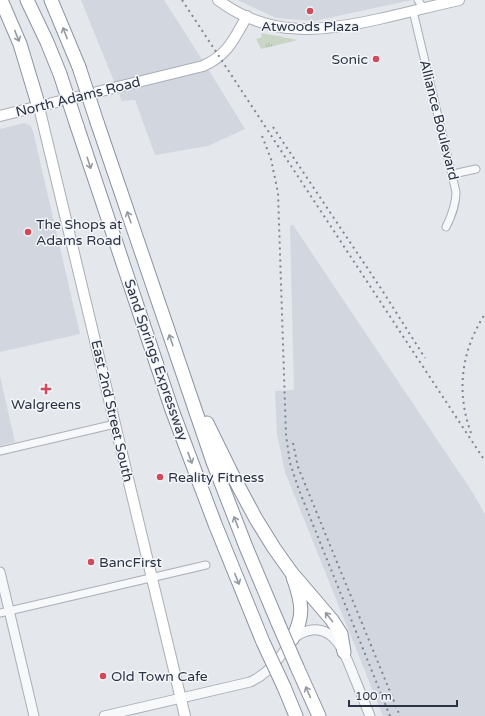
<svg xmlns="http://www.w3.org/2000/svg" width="485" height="716" viewBox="0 0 485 716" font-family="'Varela Round',sans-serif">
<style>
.built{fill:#d2d6de}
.park{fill:url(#park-tufts)}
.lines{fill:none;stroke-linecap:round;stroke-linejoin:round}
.minor-casing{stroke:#a9aeb7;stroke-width:9}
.tertiary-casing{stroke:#a9aeb7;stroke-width:11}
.secondary-casing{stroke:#a9aeb7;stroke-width:12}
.motorway-casing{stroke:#8b94a3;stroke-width:15}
.minor{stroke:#f7f8fa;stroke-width:7}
.tertiary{stroke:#f7f8fa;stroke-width:9}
.secondary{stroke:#fff;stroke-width:10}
.motorway{stroke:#fff;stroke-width:13}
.rail{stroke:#7d8696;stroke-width:2;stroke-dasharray:2 4;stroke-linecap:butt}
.motorway-bridge-casing{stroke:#8b94a3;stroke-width:15;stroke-linecap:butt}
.motorway-bridge{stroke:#fff;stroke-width:13}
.oneway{stroke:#959aa2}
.poi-dot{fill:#d1495b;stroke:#f4f6f9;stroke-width:1.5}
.labels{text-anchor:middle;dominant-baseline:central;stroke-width:3;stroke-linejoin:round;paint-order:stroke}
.poi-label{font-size:14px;fill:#2b3445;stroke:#f4f6f9;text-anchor:start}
.street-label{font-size:14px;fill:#2b3445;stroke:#f4f6f9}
</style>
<defs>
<pattern id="park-tufts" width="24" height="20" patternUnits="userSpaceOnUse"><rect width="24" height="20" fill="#c9d6c5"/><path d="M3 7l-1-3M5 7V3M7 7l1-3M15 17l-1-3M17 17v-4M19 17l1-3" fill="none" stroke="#adb8ab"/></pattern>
</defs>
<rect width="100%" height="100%" fill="#e4e7ec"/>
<path class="built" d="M81 0H164L210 72 245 129 208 146 155 155 135 100 122 101Z
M237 0H412L314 21 276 18Z
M24 123 31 126 32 130 33 131 80 334 0 352V129Z
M293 225 473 493 485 514V716H383L285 472 277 434 275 391 294 390 290 226Z
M0 376 15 442 0 446Z"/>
<path class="park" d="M261 33 298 40 261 49 256 39 262 37Z"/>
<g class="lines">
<defs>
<path id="minor" d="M418 0 423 8
M413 11 456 192C456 205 452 215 446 227
M453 174 476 169
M0 451 115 424
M0 613 206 565"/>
<path id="tertiary" d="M0 572 34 716
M104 716 250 682C263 676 274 666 282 654 285 650 289 643 293 639 298 634 305 631 312 630 338 627 347 660 355 679 360 691 365 704 370 716"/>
<path id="secondary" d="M218 0C269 38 321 32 379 19 406 13 432 6 459 0
M39 107 185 716
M0 116 203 66C228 55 234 39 247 16"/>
<path id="motorway" d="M1 0 20 44 39 107
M27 0 47 42 60 74
M51 0 79 67
M97 122 213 462 246 547 278 623
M77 126 172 410 215 524 263 642
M207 423 233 476 256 519 274 548 291 572 332 620 341 634 344 652
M292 639C305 616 302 602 293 577
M297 667 319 716
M284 687 296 716"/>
</defs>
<use href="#minor" class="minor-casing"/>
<use href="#tertiary" class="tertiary-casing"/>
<use href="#secondary" class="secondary-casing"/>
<use href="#motorway" class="motorway-casing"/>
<use href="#minor" class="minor"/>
<use href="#tertiary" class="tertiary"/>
<use href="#secondary" class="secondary"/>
<use href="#motorway" class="motorway"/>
<path class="rail" d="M182 0 485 461
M273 127 382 290 425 358
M262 136 271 159 278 193 286 435 290 463 299 490 390 716
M471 433C456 392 461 351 485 314
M293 443 298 467 400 716"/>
<defs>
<path id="motorway-bridge" d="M79 67 97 122
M60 74 77 126
M278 623 297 667
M263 642 284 687"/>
</defs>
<use href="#motorway-bridge" class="motorway-bridge-casing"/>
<use href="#motorway-bridge" class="motorway-bridge"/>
</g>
<defs><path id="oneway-shaft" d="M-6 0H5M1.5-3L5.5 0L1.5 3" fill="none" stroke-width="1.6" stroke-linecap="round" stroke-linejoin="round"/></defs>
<g class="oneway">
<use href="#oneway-shaft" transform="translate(65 33) rotate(-111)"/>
<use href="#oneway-shaft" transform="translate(17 36) rotate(68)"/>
<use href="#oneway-shaft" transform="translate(89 163) rotate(72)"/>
<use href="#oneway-shaft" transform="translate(129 217) rotate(-109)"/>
<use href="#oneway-shaft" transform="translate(171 340) rotate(-109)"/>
<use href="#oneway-shaft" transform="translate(190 458) rotate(70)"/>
<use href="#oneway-shaft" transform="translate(236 522) rotate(-111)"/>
<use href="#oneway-shaft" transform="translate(237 579) rotate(68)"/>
<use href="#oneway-shaft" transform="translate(329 617) rotate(-128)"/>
<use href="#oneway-shaft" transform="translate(308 692) rotate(-114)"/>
</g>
<g class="poi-dot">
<circle cx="310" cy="11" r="4"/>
<circle cx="376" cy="59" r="4"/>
<circle cx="28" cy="232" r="4"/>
<path d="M44 383h4v4h4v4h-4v4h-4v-4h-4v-4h4z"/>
<circle cx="160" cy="477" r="4"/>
<circle cx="91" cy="562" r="4"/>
<circle cx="103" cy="676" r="4"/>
</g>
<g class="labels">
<g class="poi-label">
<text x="310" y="26" text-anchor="middle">Atwoods Plaza</text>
<text x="368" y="59" text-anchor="end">Sonic</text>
<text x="36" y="224">The Shops at<tspan x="36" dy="16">Adams Road</tspan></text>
<text x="46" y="404" text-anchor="middle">Walgreens</text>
<text x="168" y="477">Reality Fitness</text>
<text x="99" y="562">BancFirst</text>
<text x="111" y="676">Old Town Cafe</text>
</g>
<g class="street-label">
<text transform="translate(78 97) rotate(-14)">North Adams Road</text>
<text transform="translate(439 120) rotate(76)">Alliance Boulevard</text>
<text transform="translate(156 360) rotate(71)">Sand Springs Expressway</text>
<text transform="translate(112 411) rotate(77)">East 2nd Street South</text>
</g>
</g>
<path d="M349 700v6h108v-6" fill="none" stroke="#2b3445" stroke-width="2"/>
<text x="355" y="700" font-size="12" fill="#2b3445" stroke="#f4f6f9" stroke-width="3" paint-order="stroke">100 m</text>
</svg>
